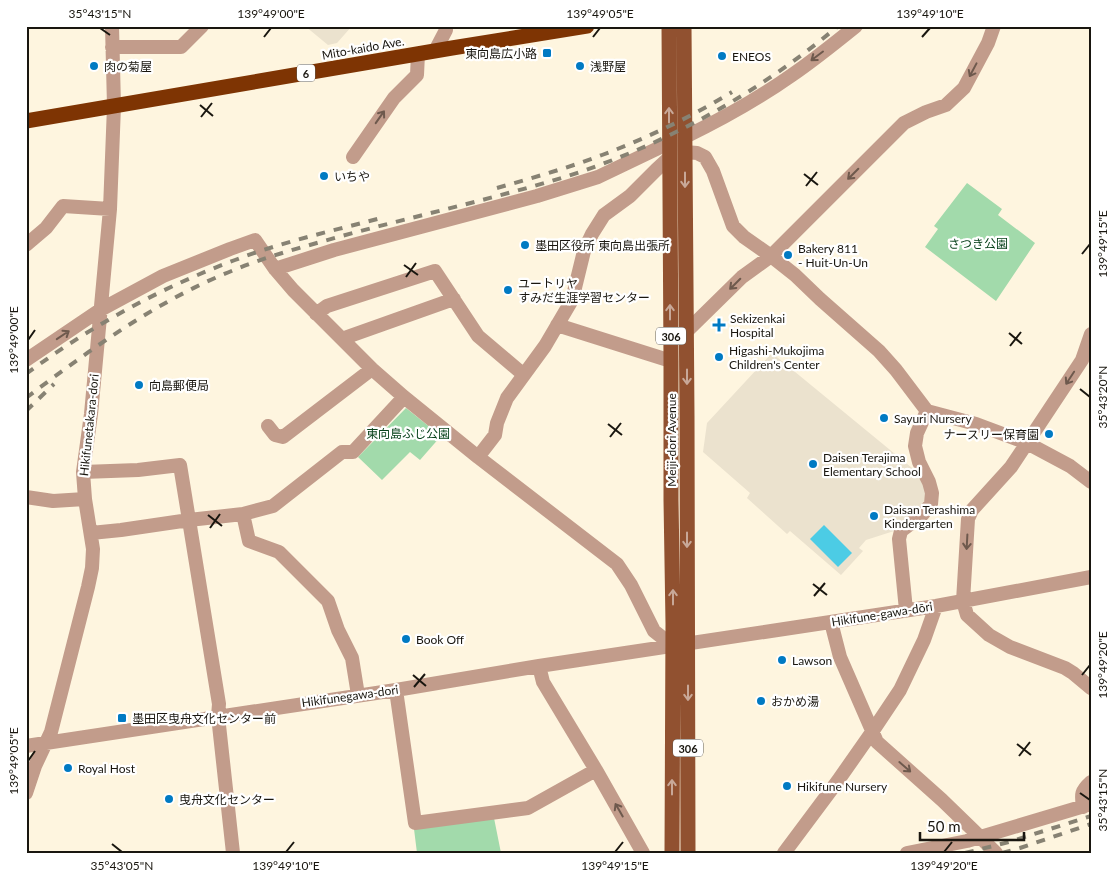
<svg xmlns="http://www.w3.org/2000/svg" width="1117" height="879" viewBox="0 0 1117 879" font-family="Lato,'Noto Sans JP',sans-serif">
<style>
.education{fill:#ebe2ce}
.green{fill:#a2daab}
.water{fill:#4ccce5}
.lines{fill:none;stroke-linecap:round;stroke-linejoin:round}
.minor{stroke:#c29c8b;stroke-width:14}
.major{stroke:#915130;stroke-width:15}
.highway{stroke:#7e3403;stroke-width:15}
.rail{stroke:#878273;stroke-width:4;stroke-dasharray:9 9;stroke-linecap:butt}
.oneway{stroke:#6e594d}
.oneway2{stroke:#c8a898}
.ticks{fill:none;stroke:#19160f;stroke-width:2}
.poi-dot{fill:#007ac3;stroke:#fff;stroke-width:2}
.labels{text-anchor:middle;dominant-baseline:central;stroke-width:4.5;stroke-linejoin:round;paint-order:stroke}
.shield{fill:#fff;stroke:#5e5c57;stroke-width:1}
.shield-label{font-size:11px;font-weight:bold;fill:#19160f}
.street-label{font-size:12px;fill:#19160f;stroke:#fff}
.poi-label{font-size:12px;fill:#19160f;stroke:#fff;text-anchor:start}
.park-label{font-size:12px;fill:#07411a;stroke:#fff}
.neatline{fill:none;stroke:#19160f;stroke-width:2}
.ticks-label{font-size:12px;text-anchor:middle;fill:#19160f}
</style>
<rect width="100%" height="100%" fill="#fef5df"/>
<path class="education" d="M305 26H352L337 43 328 45Z
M772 353 923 477 928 494 921 510 900 523 894 531 866 540 859 548 863 551 841 575 790 531 787 534 747 498 750 493 703 452 707 423Z"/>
<path class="green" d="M967 183 1002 209 998 215 1035 243 996 301 925 247 938 229 934 226Z
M406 408 441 436 420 460 410 452 382 480 358 457Z
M494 818 501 853H417L414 829Z"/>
<path class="water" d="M824 525 852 553 838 567 810 539Z"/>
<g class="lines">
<path class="minor" d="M112 47H181L202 26
M435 51 446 30
M685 137C722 119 758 99 792 75 814 60 835 43 856 26
M685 152 697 153 705 157 713 171 733 226 744 237 771 256 795 275 820 299 879 351 896 370 927 411 976 424 1027 443 1070 466 1091 482
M353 157 394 98 417 75 418 54
M26 245 46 228 63 206 110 209
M275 269 334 250 537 196 598 177 669 143
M316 314 327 306 435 271 478 336 524 375
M557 325 671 361
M686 332 742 277 771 256 904 123 926 112 946 105 964 88 988 43 994 26
M1091 334 1082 360 1027 443 1011 467 972 510 968 519 963 601 967 615 989 635 1010 647 1065 668 1073 673 1091 688
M343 340 347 337 454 299
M26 360 100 310 163 276 230 249 255 240 275 269 293 290 372 369 404 397 478 457 617 564 631 585 654 631 673 646
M268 426 275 435 283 437 372 369
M478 457 495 435 497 423 507 398 545 346 572 300 584 251 592 234 604 215 630 196 656 170 669 158
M83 472 138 470 180 465 189 520 121 530 91 533
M26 497 53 501 85 499
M243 514 249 541 279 552 328 601 338 630 352 658 358 695
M906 610 899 539 901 531 922 515 931 504 932 493 929 482 919 462 915 446 917 433 927 411
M831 622 840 657 877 742 942 800 974 831 996 853
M539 666 543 682 596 770 643 853
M396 690 415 823 528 808 596 770
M26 746 396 690 539 666 936 606 1091 577
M26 793 35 766 51 732 88 587 92 568 93 549 85 499 83 472 91 414 110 209 114 106 112 26
M1083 807C1081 794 1081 791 1091 782
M233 853 218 716 219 704 189 520 243 514 273 506 342 452H353L404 397
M784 853 837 782 872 732 900 690 924 640 936 606
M907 853 967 841 1091 804"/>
<path class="major" d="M669 26 671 361V500L673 623 672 853
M684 26 687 416 688 853"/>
<path class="highway" d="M26 121 452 48 587 26"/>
<path class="rail" d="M497 188C532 178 568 168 602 155 647 138 691 117 732 92
M26 374C91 326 160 288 235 260 282 242 332 231 381 218
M26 398C91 349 158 300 234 270 268 256 303 247 338 237 408 218 479 202 548 182 652 152 756 96 838 26
M26 411 54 384
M965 853 1009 842 1091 816
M1002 853 1020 848 1091 824"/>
</g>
<defs><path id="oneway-shaft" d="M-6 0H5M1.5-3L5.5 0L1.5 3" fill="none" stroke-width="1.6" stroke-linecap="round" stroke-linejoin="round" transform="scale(1.25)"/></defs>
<g class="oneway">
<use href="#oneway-shaft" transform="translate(817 56) rotate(143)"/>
<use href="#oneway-shaft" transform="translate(973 70) rotate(118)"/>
<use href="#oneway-shaft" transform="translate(380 117) rotate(-55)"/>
<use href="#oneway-shaft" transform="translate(853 174) rotate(135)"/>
<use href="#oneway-shaft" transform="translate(735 284) rotate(135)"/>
<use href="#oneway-shaft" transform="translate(63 335) rotate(-34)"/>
<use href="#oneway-shaft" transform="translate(1070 378) rotate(123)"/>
<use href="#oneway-shaft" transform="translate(967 542) rotate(93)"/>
<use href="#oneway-shaft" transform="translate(905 767) rotate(41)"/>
<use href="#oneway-shaft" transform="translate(619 810) rotate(-120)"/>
</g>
<g class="oneway2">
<use href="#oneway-shaft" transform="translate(669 115) rotate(-90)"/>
<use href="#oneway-shaft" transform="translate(685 180) rotate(90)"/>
<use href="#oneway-shaft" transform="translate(670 312) rotate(-90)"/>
<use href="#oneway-shaft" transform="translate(687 377) rotate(90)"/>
<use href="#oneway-shaft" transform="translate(687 540) rotate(90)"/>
<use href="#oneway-shaft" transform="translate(673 597) rotate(-90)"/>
<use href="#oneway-shaft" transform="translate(688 693) rotate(90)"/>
<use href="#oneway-shaft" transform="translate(672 787) rotate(-90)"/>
</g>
<path class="ticks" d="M100 28 110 35M264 37 271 28M593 37 600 28M922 37 930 28M200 105 213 116M201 117 212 103M804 174 818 185M806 186 817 172M1082 254 1090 244M404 265 418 275M406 277 416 263M1009 333 1022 344M28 340 35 330M1010 346 1021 332M1080 389 1090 397M608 424 622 435M610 437 621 423M208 515 222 526M210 528 220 514M813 584 827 595M814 596 825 583M413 675 426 686M1082 675 1090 665M414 687 425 674M1017 744 1031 755M1019 756 1030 742M28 761 35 751M1080 793 1090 800M112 844 122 852M286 852 294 842M615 852 623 842M944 852 952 842"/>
<g class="poi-dot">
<rect x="542" y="48" width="10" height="10" rx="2.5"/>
<circle cx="722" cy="56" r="5"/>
<circle cx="94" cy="66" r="5"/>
<circle cx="580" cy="66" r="5"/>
<circle cx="324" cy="176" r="5"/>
<circle cx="525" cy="245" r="5"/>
<circle cx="788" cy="255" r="5"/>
<circle cx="508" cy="290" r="5"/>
<path d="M716.5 317.5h5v5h5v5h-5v5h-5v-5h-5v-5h5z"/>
<circle cx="719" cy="357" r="5"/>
<circle cx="139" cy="385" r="5"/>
<circle cx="884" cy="418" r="5"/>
<circle cx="1049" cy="434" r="5"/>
<circle cx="813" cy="464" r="5"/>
<circle cx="874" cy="516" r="5"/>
<circle cx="406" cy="639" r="5"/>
<circle cx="782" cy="660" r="5"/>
<circle cx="761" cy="701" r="5"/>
<rect x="117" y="713" width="10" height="10" rx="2.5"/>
<circle cx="68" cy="768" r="5"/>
<circle cx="787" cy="786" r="5"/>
<circle cx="169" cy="799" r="5"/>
</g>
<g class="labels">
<g class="shield">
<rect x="297" y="64.5" width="18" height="17" rx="4"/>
<rect x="656" y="327.5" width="30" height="17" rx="4"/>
<rect x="673" y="739.5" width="30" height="17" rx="4"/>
</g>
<g class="shield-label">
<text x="306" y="73">6</text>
<text x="671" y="336">306</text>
<text x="688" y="748">306</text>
</g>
<g class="street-label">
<text transform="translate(363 48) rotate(-10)">Mito-kaido Ave.</text>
<text transform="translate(89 425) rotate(-84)">Hikifunetakara-dori</text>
<text transform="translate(671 440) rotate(-90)">Meiji-dori Avenue</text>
<text transform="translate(882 614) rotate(-9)">Hikifune-gawa-dōri</text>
<text transform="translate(350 696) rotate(-8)">Hikifunegawa-dori</text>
</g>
<g class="poi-label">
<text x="537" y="53" text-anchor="end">東向島広小路</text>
<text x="732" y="56">ENEOS</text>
<text x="104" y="66">肉の菊屋</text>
<text x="590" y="66">浅野屋</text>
<text x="334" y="176">いちや</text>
<text x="535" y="245">墨田区役所 東向島出張所</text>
<text x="798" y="248">Bakery 811<tspan x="798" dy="14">- Huit-Un-Un</tspan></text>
<text x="518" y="283">ユートリヤ<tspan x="518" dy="14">すみだ生涯学習センター</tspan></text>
<text x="730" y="318">Sekizenkai<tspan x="730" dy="14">Hospital</tspan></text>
<text x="729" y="350">Higashi-Mukojima<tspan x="729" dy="14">Children's Center</tspan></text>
<text x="149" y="385">向島郵便局</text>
<text x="894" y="418">Sayuri Nursery</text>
<text x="1039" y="434" text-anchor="end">ナースリー保育園</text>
<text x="823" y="457">Daisen Terajima<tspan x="823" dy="14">Elementary School</tspan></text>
<text x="884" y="509">Daisan Terashima<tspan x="884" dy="14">Kindergarten</tspan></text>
<text x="416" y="639">Book Off</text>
<text x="792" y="660">Lawson</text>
<text x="771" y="701">おかめ湯</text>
<text x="132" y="718">墨田区曳舟文化センター前</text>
<text x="78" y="768">Royal Host</text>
<text x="797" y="786">Hikifune Nursery</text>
<text x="179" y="799">曳舟文化センター</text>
</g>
<g class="park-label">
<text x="978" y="243">さつき公園</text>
<text x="408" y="433">東向島ふじ公園</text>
</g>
</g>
<rect width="1117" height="879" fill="none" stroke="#ffffff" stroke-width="55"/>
<path d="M920 832v8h104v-8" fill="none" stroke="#19160f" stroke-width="2.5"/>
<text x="927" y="832" font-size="15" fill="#19160f" stroke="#ffffff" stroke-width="4" paint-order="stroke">50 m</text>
<rect x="28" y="28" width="1062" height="824" class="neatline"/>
<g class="ticks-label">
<text x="100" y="18">35°43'15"N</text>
<text x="271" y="18">139°49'00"E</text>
<text x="600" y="18">139°49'05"E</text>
<text x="930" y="18">139°49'10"E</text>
<text transform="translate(1103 244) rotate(-90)" y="4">139°49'15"E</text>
<text transform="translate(14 340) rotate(-90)" y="4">139°49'00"E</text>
<text transform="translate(1103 397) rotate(-90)" y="4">35°43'20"N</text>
<text transform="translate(1103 665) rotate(-90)" y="4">139°49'20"E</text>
<text transform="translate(14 761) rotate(-90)" y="4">139°49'05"E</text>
<text transform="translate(1103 800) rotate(-90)" y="4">35°43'15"N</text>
<text x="122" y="870">35°43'05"N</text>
<text x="286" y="870">139°49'10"E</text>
<text x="615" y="870">139°49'15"E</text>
<text x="944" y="870">139°49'20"E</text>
</g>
</svg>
